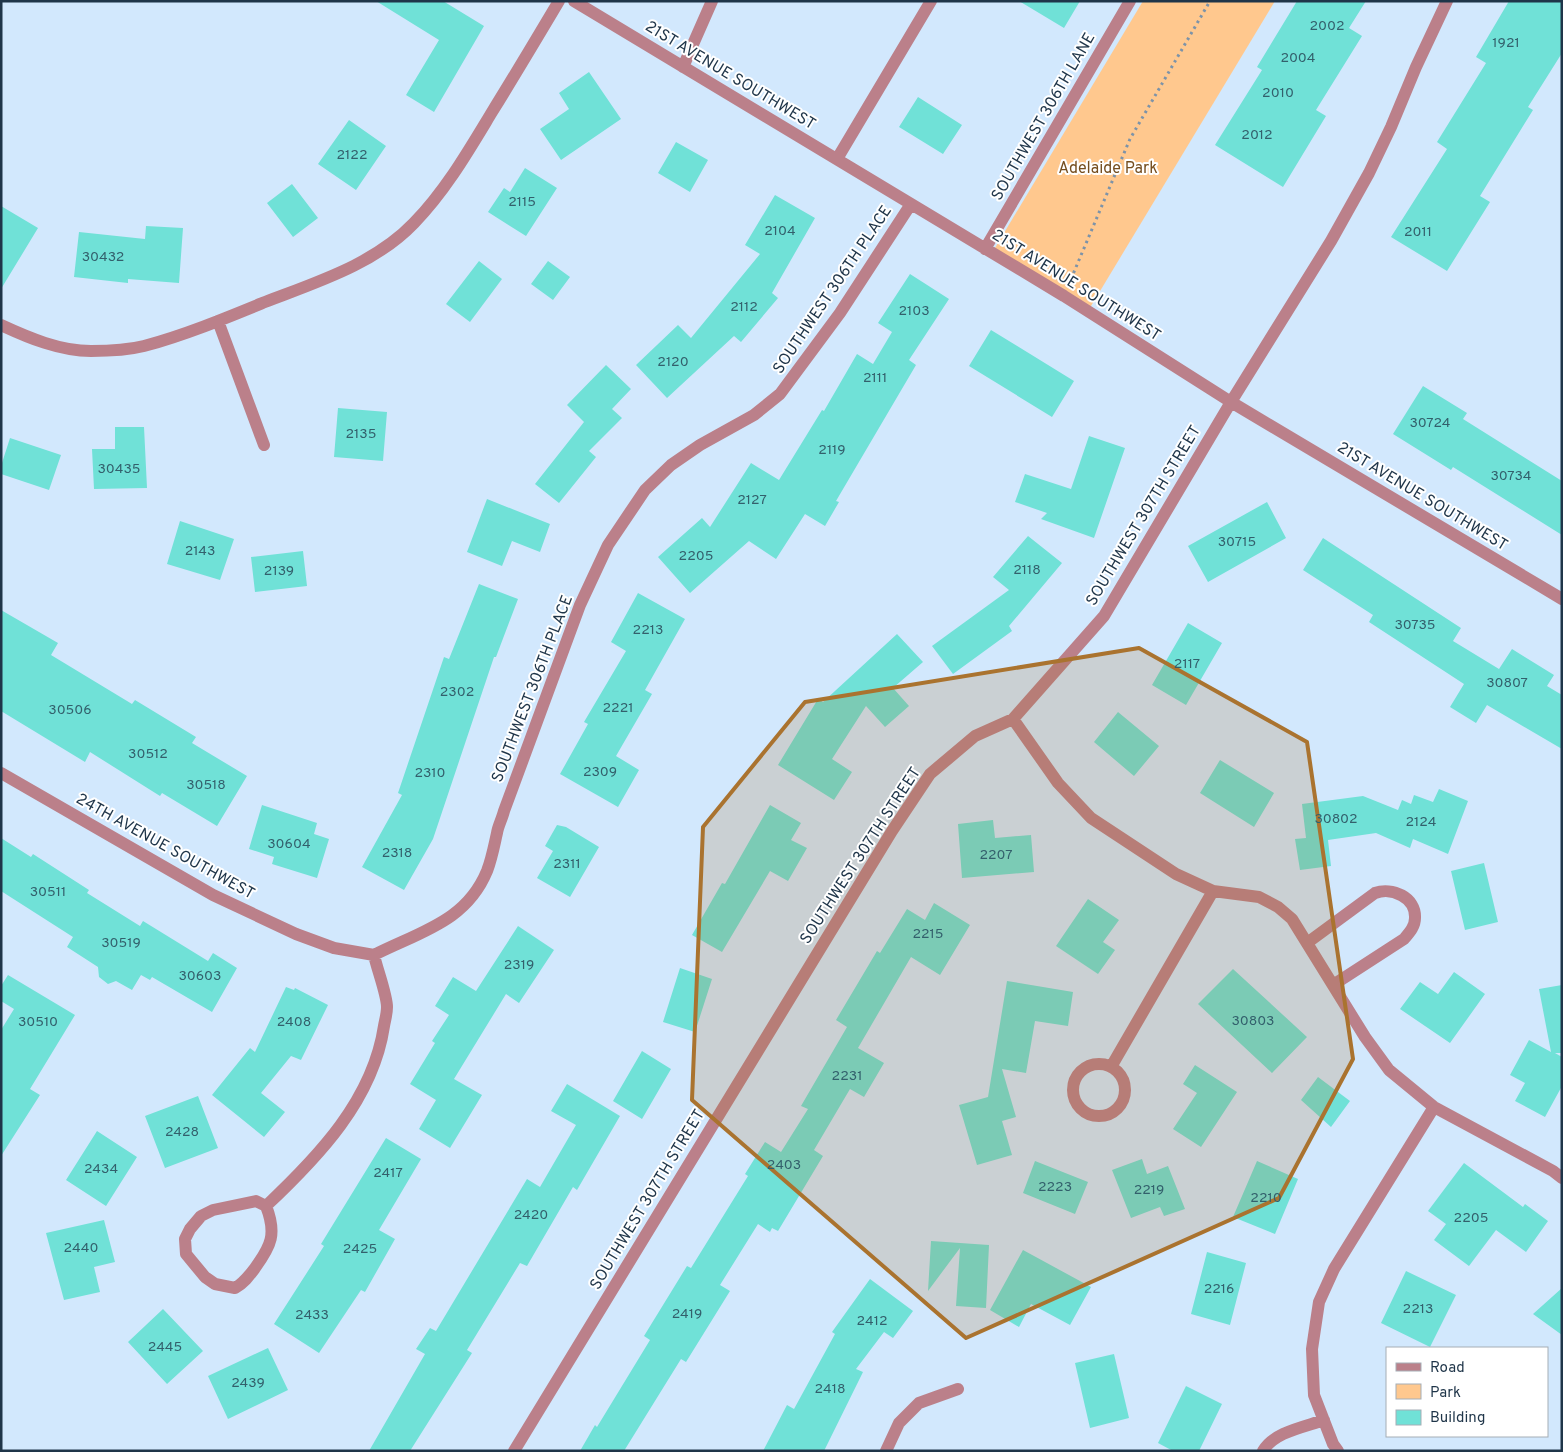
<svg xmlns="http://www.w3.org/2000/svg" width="1563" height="1452" viewBox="0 0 1563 1452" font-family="Overpass,sans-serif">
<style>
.green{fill:#ffc88e}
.building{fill:#70e1d7}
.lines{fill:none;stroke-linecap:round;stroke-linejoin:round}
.path{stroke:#7d93a8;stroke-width:3;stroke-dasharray:2.5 4;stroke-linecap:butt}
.minor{stroke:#bb808a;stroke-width:12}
.marked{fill:#aa732f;fill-opacity:0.2;stroke:#aa732f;stroke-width:4;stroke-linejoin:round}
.labels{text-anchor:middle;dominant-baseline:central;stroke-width:4;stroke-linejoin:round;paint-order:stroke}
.number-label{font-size:14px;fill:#33606c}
.street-label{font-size:16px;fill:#1f3549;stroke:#fff}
.park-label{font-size:16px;fill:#754e1f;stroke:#fff}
</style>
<rect width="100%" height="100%" fill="#d2e8fd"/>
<path class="green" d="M1143 1H1275L1088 311 992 253Z"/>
<path class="building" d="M376 1H443L484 26 434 112 406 95 439 40Z
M1019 1H1080L1064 28Z
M1297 1H1366L1349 28 1362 36 1316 110 1326 116 1283 187 1215 145 1262 70 1257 67Z
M1509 1H1562V53L1528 107 1533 110 1480 196 1490 202 1447 271 1391 237 1447 149 1437 142 1486 63 1476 57Z
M589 72 621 119 561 160 540 129 569 109 559 93Z
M918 97 962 125 943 154 899 127Z
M349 120 386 146 356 190 318 164Z
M676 142 708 160 690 192 658 173Z
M525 168 557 188 526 236 488 212 504 188 510 192Z
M292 184 318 218 293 237 267 203Z
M775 195 815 218 772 293 778 298 741 342 734 336 667 398 636 365 678 325 691 338 760 254 745 245Z
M1 206 38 228 1 289Z
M146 226 183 228 179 283 128 279V283L74 277 79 232 145 239Z
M479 261 502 279 470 322 446 304Z
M548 261 570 277 553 300 531 284Z
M910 274 949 299 909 360 916 365 836 501 839 502 825 526 805 514 776 559 749 541 690 593 658 557 702 518 710 527 751 463 779 480 822 410 824 411 857 354 873 364 892 332 878 323Z
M991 330 1074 381 1052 417 969 366Z
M606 365 631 389 612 409 622 418 589 451 596 457 559 503 535 484 584 422 567 405Z
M1423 386 1467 413 1463 419 1562 481V535L1453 467 1451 470 1393 434Z
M338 408 387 412 383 461 334 457Z
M115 427H144L147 488 94 489 92 449H115Z
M1089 436 1125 448 1094 538 1041 519 1047 513 1015 502 1025 474 1071 489Z
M10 438 61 455 49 490 1 474V466Z
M487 499 550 524 540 552 512 541 502 566 467 552Z
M1267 502 1286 538 1208 582 1188 546Z
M180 521 234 539 220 580 167 564Z
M1028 536 1062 563 1009 626 1012 631 953 674 932 646 1009 590 993 577Z
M1323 538 1461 628 1453 641 1499 669 1512 649 1554 675 1547 686 1562 695V749L1487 705 1476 723 1450 707 1464 684 1369 622 1373 615 1303 570Z
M303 551 307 586 255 592 251 557Z
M479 584 518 599 496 657H494L433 839 404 890 362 867 402 795 398 793 444 657 449 659Z
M638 593 685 619 645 690 652 694 616 756 639 770 618 807 560 774 588 724 584 722 626 651 611 642Z
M1 610 58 643 51 655 132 704 135 700 196 737 192 743 247 776 217 826 162 793 160 796 90 752 85 762 1 711Z
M1188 623 1222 643 1186 705 1152 685Z
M897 634 923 662 893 688 909 706 885 727 866 706 832 759 852 772 834 800 778 765 818 699 823 702Z
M1118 712 1159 746 1134 776 1094 742Z
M1220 760 1274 793 1254 827 1200 793Z
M1439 789 1468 801 1448 854 1413 839 1410 848 1376 833 1328 840 1331 866 1300 870 1295 839 1306 838 1302 804 1363 796 1398 810 1402 800 1411 804 1414 795 1433 802Z
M262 805 317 823 314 834 329 839 317 878 272 864 274 857 249 849Z
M770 805 801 823 791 840 807 848 788 881 770 871 722 952 692 935 722 883 725 884Z
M993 820 995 838 1031 835 1034 872 962 878 958 824Z
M557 825 566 827 599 847 570 897 537 878 553 851 545 846Z
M1 838 31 857 33 854 89 890 87 893 140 926 143 921 208 961 213 953 237 968 212 1012 152 977 150 980 141 975 132 990 116 981 108 984 99 977 98 967 67 947 73 937 1 891Z
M1484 863 1498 922 1465 930 1451 871Z
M1088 899 1119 920 1103 942 1115 950 1098 974 1056 946Z
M934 903 970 925 940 975 911 957 858 1048 884 1063 864 1097 850 1089 814 1150 823 1156 778 1231 772 1228 770 1232 758 1224 720 1285 730 1291 686 1362 681 1359 624 1451H580L595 1425 597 1427 650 1340 644 1336 687 1266 691 1268 748 1176 745 1174 765 1142 781 1152 808 1109 801 1106 847 1027 836 1020 877 951 880 953 907 909 925 920Z
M518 926 554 950 519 1003 506 994 454 1079 482 1095 450 1148 419 1129 436 1100 410 1084 435 1043 432 1041 449 1015 435 1006 453 977 476 991Z
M680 968 712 979 695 1032 663 1022Z
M1233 969 1307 1037 1272 1073 1198 1004Z
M1454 972 1485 994 1450 1043 1400 1009 1420 982 1438 994Z
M8 975 75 1015 30 1089 40 1095 1 1156V1030L14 1009 1 1001V986Z
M1007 981 1073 992 1068 1026 1035 1021 1026 1073 1002 1069 1016 1117 1002 1121 1012 1155 977 1165 959 1105 988 1097Z
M1562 985V1053H1555L1562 1057V1086L1545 1117 1515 1101 1525 1083 1510 1075 1529 1040 1551 1052 1539 989Z
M286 987 294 990 295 988 328 1005 301 1060 291 1056 261 1093 285 1112 264 1137 212 1095 250 1048 255 1052Z
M642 1051 671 1069 642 1119 613 1101Z
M1195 1065 1237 1092 1201 1147 1173 1129 1197 1093 1183 1084Z
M1318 1077 1350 1101 1331 1127 1301 1100Z
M567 1084 620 1116 577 1190 573 1187 527 1266 520 1263 467 1350 472 1353 410 1451H369L425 1354 416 1349 430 1328 436 1331 527 1179 540 1187 576 1125 551 1111Z
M198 1096 218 1148 165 1168 145 1116Z
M97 1131 137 1157 106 1206 66 1180Z
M386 1138 421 1159 379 1230 395 1239 365 1292 361 1290 319 1353 274 1324 324 1246 321 1244Z
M1142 1159 1147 1174 1168 1166 1185 1209 1164 1216 1160 1207 1131 1218 1112 1170Z
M1035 1161 1088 1182 1075 1214 1023 1193Z
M1257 1161 1298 1179 1275 1234 1233 1217Z
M1464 1163 1523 1207 1525 1204 1548 1221 1526 1252 1496 1230 1469 1266 1434 1240 1446 1224 1428 1211Z
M104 1220 115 1262 94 1267 100 1292 64 1300 46 1233Z
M931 1241 989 1245 986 1308 956 1306 960 1248 928 1291Z
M1023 1250 1091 1287 1070 1325 1031 1304 1019 1327 990 1310Z
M1207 1252 1246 1263 1230 1325 1191 1314Z
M1406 1271 1456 1295 1430 1347 1381 1323Z
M870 1279 913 1311 893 1338 884 1332 856 1369 863 1372 824 1451H763L787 1405 794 1409 835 1334 832 1332Z
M1562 1288V1335L1533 1314Z
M163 1309 203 1351 167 1384 128 1342Z
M268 1348 288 1390 228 1419 208 1376Z
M1114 1354 1129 1418 1090 1428 1075 1363Z
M1186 1386 1222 1404 1199 1451H1173L1158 1443Z"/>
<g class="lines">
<path class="path" d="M1071 279 1130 139 1210 1"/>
<path class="minor" d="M574 1 1064 296 1231 402 1562 599
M683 67 712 1
M837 159 931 1
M985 249 1130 1
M218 321 264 445
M1 325C29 338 60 351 91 351 108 351 128 350 144 346 185 335 226 318 265 302 317 282 375 264 414 223 446 190 469 150 492 112 515 75 537 38 559 1
M1013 719 1058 783 1091 818 1176 874 1213 891 1259 897 1278 907 1292 919 1365 1037 1389 1070 1434 1107 1553 1171 1562 1178
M1 773 213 895 296 934 334 948 374 955
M1307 943 1375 893C1392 887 1416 897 1415 918 1415 927 1409 933 1404 939L1333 985
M1073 1090a26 26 0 1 1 52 0a26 26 0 1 1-52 0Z
M1111 1067 1213 891
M266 1206 256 1201 213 1210 201 1216 190 1229 185 1239 186 1254 205 1277 215 1284 235 1288C244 1283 249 1276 255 1268 271 1246 277 1234 266 1206 318 1157 373 1100 384 1026 385 1020 387 1014 387 1007 387 995 377 969 374 955 419 932 466 922 487 871 492 858 494 846 497 833 498 826 502 819 504 811L580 605 608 545 645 490 671 465 700 445 754 415 780 394 840 313 911 204
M514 1451 892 831 930 774 975 736 1013 719 1104 616 1231 402 1331 241 1369 173 1391 127 1416 67 1447 1
M886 1451 899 1423 919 1403 958 1389
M1263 1451C1274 1432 1304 1427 1324 1420
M1338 1451 1333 1444 1314 1395 1312 1349 1319 1302 1334 1269 1434 1107"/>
</g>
<path class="marked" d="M1139 648 1307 742 1353 1059 1279 1198 966 1338 692 1100 703 827 805 702Z"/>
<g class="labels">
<g class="number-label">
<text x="1327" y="26">2002</text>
<text x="1506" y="43">1921</text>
<text x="1298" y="58">2004</text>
<text x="1278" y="93">2010</text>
<text x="1257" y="135">2012</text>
<text x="352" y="155">2122</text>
<text x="522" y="202">2115</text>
<text x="780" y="231">2104</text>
<text x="1418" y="232">2011</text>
<text x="103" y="257">30432</text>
<text x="744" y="307">2112</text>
<text x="914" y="311">2103</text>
<text x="673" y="362">2120</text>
<text x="875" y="378">2111</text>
<text x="1430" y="423">30724</text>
<text x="361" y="434">2135</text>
<text x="832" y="450">2119</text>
<text x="119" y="469">30435</text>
<text x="1511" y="476">30734</text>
<text x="752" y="500">2127</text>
<text x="1237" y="542">30715</text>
<text x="200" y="551">2143</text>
<text x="696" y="556">2205</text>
<text x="1027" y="570">2118</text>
<text x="279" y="571">2139</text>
<text x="1415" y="625">30735</text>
<text x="648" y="630">2213</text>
<text x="1187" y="664">2117</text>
<text x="1507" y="683">30807</text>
<text x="457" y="692">2302</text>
<text x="618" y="708">2221</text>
<text x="70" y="710">30506</text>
<text x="148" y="754">30512</text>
<text x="600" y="772">2309</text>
<text x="430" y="773">2310</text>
<text x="206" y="785">30518</text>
<text x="1336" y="819">30802</text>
<text x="1421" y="822">2124</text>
<text x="289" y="844">30604</text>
<text x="397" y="853">2318</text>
<text x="996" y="855">2207</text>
<text x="567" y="864">2311</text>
<text x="48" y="892">30511</text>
<text x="928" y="934">2215</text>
<text x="121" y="943">30519</text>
<text x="519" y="965">2319</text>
<text x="200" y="976">30603</text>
<text x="1253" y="1021">30803</text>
<text x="38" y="1022">30510</text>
<text x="294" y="1022">2408</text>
<text x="847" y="1076">2231</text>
<text x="182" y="1132">2428</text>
<text x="784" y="1165">2403</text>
<text x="101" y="1169">2434</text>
<text x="388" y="1173">2417</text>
<text x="1055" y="1187">2223</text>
<text x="1149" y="1190">2219</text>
<text x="1266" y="1198">2210</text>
<text x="531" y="1215">2420</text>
<text x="1471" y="1218">2205</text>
<text x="81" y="1248">2440</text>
<text x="360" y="1249">2425</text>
<text x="1219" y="1289">2216</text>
<text x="1418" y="1309">2213</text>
<text x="687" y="1314">2419</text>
<text x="312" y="1315">2433</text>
<text x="872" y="1321">2412</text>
<text x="165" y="1347">2445</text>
<text x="248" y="1383">2439</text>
<text x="830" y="1389">2418</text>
</g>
<g class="street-label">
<text transform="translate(730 76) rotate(31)">21ST AVENUE SOUTHWEST</text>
<text transform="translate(1044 117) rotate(-60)">SOUTHWEST 306TH LANE</text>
<text transform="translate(1076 286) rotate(32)">21ST AVENUE SOUTHWEST</text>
<text transform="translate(833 290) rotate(-56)">SOUTHWEST 306TH PLACE</text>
<text transform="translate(1422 497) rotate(31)">21ST AVENUE SOUTHWEST</text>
<text transform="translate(1144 516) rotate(-59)">SOUTHWEST 307TH STREET</text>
<text transform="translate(533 689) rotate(-69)">SOUTHWEST 306TH PLACE</text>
<text transform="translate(165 847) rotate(29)">24TH AVENUE SOUTHWEST</text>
<text transform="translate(861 856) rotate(-57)">SOUTHWEST 307TH STREET</text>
<text transform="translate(648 1200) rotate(-59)">SOUTHWEST 307TH STREET</text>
</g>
<g class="park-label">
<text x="1108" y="169">Adelaide Park</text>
</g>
</g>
<rect width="1563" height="1452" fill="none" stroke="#1f3549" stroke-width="5"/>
<rect x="1386" y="1347" width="162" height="90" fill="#ffffff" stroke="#a5aeb6"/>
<rect x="1396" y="1363" width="25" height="8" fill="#bb808a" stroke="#a5aeb6"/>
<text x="1430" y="1372" font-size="15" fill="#1f3549">Road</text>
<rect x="1396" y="1384" width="25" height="15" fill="#ffc88e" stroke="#a5aeb6"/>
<text x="1430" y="1397" font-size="15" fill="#1f3549">Park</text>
<rect x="1396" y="1410" width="25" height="15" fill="#70e1d7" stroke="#a5aeb6"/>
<text x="1430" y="1422" font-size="15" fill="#1f3549">Building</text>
</svg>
